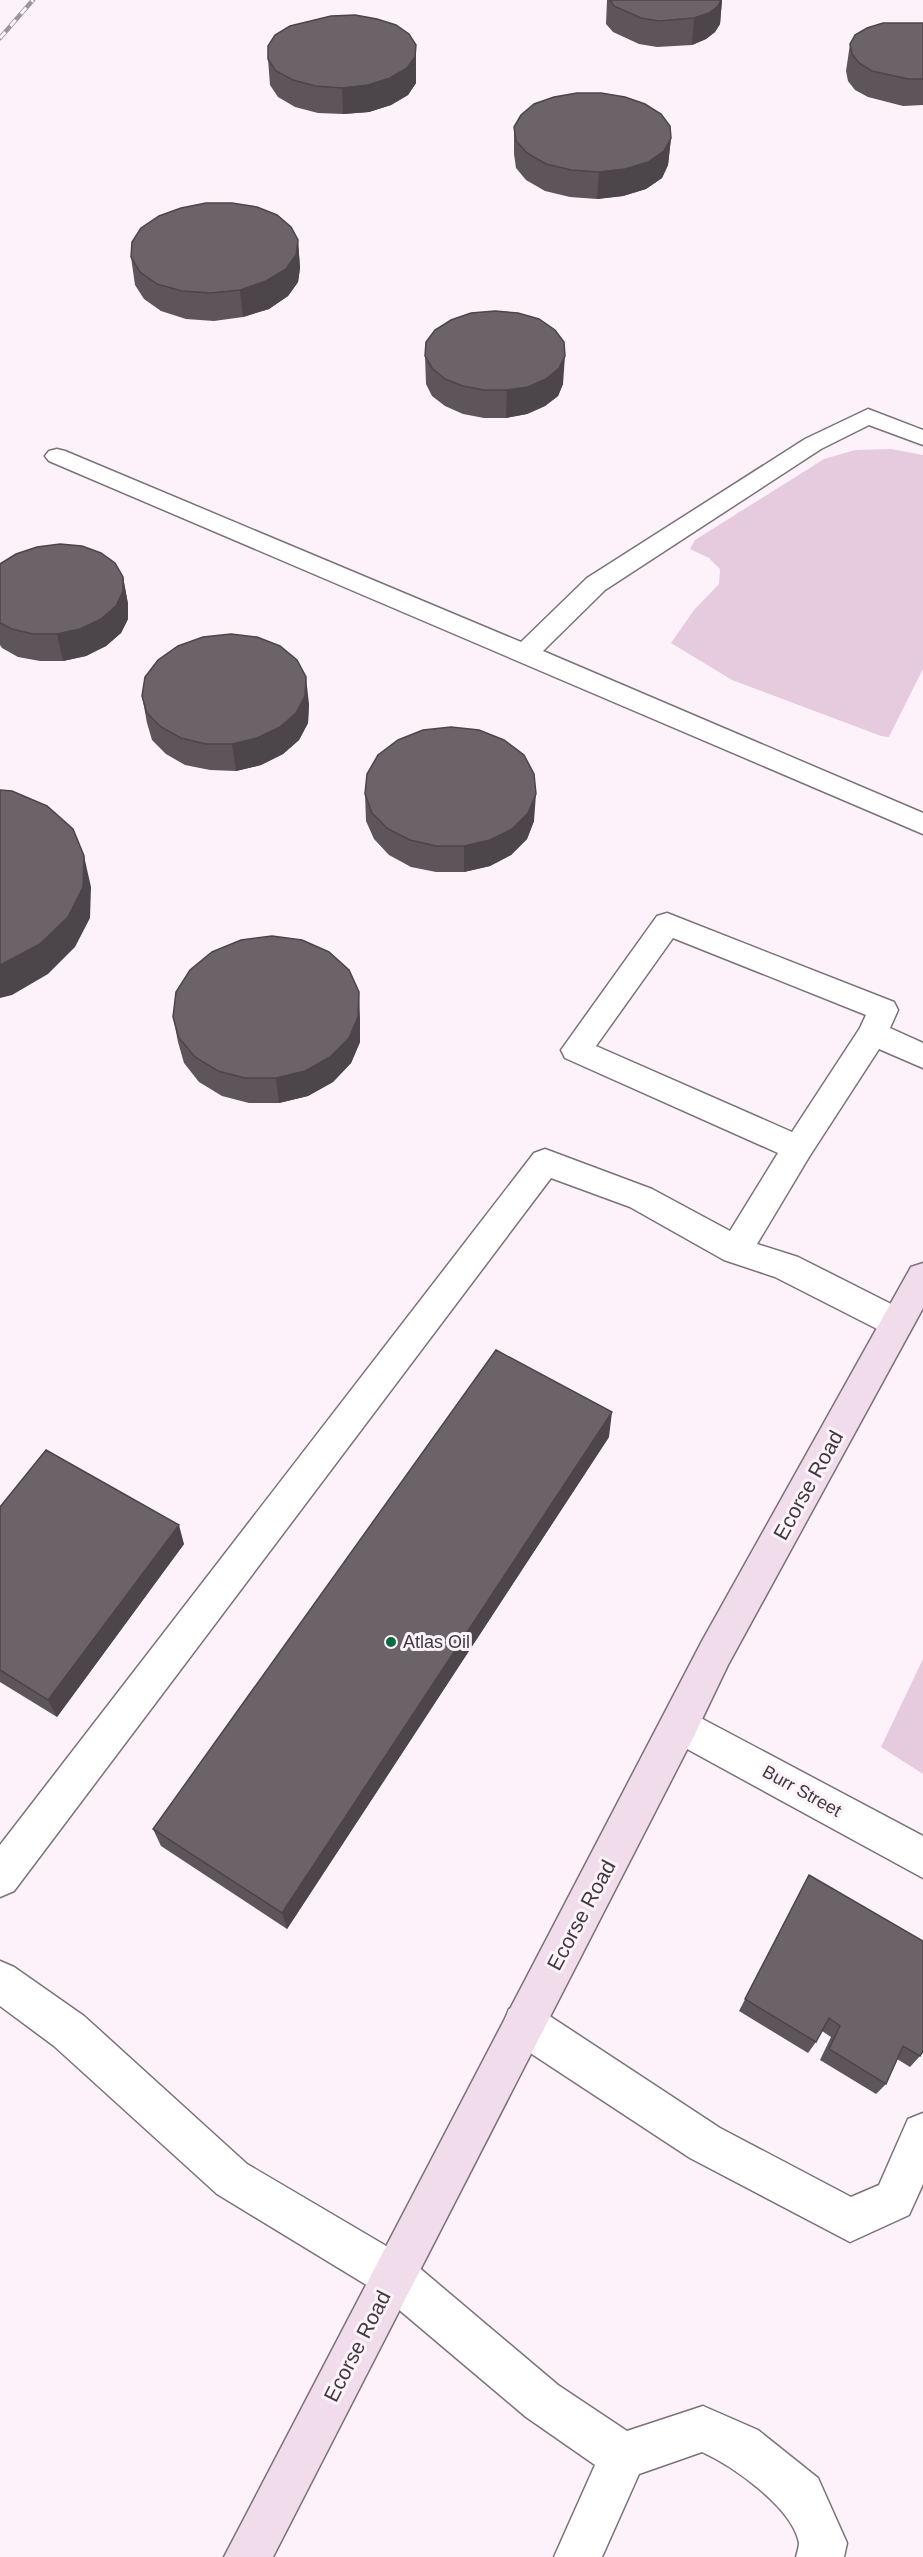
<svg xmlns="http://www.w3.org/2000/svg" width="923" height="2557" viewBox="0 0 923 2557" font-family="Helvetica,sans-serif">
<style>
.green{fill:#e5cbdd}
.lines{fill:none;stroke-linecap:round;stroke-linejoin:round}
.lane-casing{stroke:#7b7278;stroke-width:3}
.street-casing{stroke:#7b7278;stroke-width:3}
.secondary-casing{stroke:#7b7278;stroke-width:3}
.lane{fill:#fff;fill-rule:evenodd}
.street{fill:#fff;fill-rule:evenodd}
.secondary{fill:#f0dcea;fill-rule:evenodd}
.rail-casing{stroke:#9d959a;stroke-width:4.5}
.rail{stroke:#fdf2fa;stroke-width:3;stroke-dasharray:8;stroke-linecap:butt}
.wall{fill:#5d555a}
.shaded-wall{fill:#4c454a}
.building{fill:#6c6369;stroke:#4c454a;stroke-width:1.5}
.poi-dot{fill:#076b40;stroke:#fdf2fa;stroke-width:2}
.labels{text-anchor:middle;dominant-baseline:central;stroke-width:6;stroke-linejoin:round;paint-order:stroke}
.poi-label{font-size:18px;fill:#3f3a3d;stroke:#fdf2fa;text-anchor:start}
.street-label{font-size:18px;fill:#3f3a3d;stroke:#fdf2fa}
.near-street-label{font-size:21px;fill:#3f3a3d;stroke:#fdf2fa}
</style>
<rect width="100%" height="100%" fill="#fdf2fa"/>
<path class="green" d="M891 449 923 455V669L889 737 881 736 732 680 671 643 694 610 719 584 720 569 709 558 690 549 695 540 824 459 855 450Z
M923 1659V1774L881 1747Z"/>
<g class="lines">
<defs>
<path id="lane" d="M868 409 923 430V445L869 425 821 449 605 590 543 651 923 813V834L49 461 45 456 49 451 57 449 65 451 521 642 587 578 805 439Z
M667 913 894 1002 898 1010 890 1028 923 1043V1068L879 1049 809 1157 757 1244 798 1257 909 1313 914 1323 909 1333 897 1337 885 1333 775 1277 724 1260 630 1207 551 1178 14 1891 0 1897V1845L534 1153 545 1149 652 1189 730 1231 778 1153 565 1058 561 1050 657 916ZM673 938 866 1015 860 1028 792 1132 596 1046Z
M0 1961 14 1967 84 2016 247 2164 410 2260 558 2385 627 2431 703 2406 758 2430 818 2478 847 2543 844 2557H796C797 2553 799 2547 799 2543 793 2508 733 2466 702 2452L639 2474 602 2557H554L595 2465 526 2417 378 2292 217 2194 54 2046 0 2006Z
M524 2003 539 2009 720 2128 851 2197 879 2185 908 2119 923 2113V2184L909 2215 850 2242 690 2158 509 2039 503 2024 509 2009Z"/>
<path id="street" d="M680 1707 923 1836V1878L667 1738 661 1725 667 1712Z"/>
<path id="secondary" d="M923 1263V1308L728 1665 693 1738 273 2557H224L702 1641 911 1267Z"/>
</defs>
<use href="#lane" class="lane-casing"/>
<use href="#street" class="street-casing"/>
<use href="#secondary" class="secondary-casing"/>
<use href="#lane" class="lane"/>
<use href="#street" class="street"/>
<use href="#secondary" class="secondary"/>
<defs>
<path id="rail" d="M0 38 33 0"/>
</defs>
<use href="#rail" class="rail-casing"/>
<use href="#rail" class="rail"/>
</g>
<path class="wall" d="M607 0H722L720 24 715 32 706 39 692 45 657 47 639 44 613 32 606 24Z
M923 23V105L903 106 868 97 855 90 848 81 846 71 850 44Z
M416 45V83L408 95 391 105 369 112 343 114 318 113 295 107 278 97 270 85 268 59Z
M514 127 671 138 668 165 662 178 646 189 623 196 597 199 570 197 545 191 526 180 516 168 514 154Z
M298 240 300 268 298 282 288 296 269 309 243 317 214 321 186 319 161 311 144 299 135 285 131 257Z
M425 356 563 384 558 396 545 406 527 414 506 418H484L463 414 445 406 432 396 426 384Z
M0 564 123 577 128 604V619L121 633 106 646 86 656 63 661H40L18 657 2 648 0 645Z
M142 696 309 704 308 723 299 740 283 754 261 765 236 771 210 770 185 765 166 754 152 740 147 723Z
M365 794 534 821 527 839 511 855 490 866 464 872H436L411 867 389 855 374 839 366 821Z
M173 1017 360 1018V1042L351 1063 333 1082 308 1096 279 1103H249L222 1096 199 1082 184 1063 178 1042Z
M609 1437 287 1929 161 1846 153 1829Z
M0 1507 184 1544 57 1717 0 1682Z
M809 1875 920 2056 910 2067 897 2059 886 2084 876 2094 820 2060 831 2037 822 2031 816 2042 808 2053 739 2011Z"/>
<path class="shaded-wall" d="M721 0H722L720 24 715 32 706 39 692 45 694 18Z
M416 45V83L408 95 391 105 369 112 343 114 342 88Z
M671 138 668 165 662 178 646 189 623 196 597 199 599 172Z
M298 240 300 268 298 282 288 296 269 309 243 317 240 290Z
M565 356 563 384 558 396 545 406 527 414 506 418 507 390Z
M123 577 128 604V619L121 633 106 646 86 656 63 661 57 634Z
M306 677 309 704 308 723 299 740 283 754 261 765 236 771 232 744Z
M536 794 534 821 527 839 511 855 490 866 464 872V846Z
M84 856 91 887 90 918 75 947 48 974 12 995 0 998V965Z
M359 992 360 1018V1042L351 1063 333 1082 308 1096 279 1103 276 1078Z
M612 1412 609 1437 287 1929 282 1913Z
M179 1525 184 1544 57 1717 48 1700Z"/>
<path class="building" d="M610 0H721L718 6 709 13 694 18 659 21 641 18 614 6Z
M355 15 377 19 396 25 409 34 416 45 415 57 407 68 390 78 368 85 342 88 316 86 293 80 276 71 268 59V46L275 35 290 26 331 16Z
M883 23H923V79H908L872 71 859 63 852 54 850 44 855 35 867 28Z
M577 93H601L625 97 645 104 661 114 670 126 671 138 664 151 648 162 625 169 599 172 571 170 546 164 527 153 516 141 514 127 521 115 534 104 554 97Z
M206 203H232L257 207 277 215 291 227 298 240 296 255 286 269 266 281 240 290 211 293 182 291 157 284 140 272 131 257 132 242 141 228 159 216 181 208Z
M495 311 518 313 539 319 555 330 564 342 565 356 559 368 546 379 528 387 507 390H484L463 386 445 379 432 368 425 356 426 342 435 330 451 320 471 313Z
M60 544 82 546 101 553 115 563 123 577V591L116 606 101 619 80 629 57 634H33L12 629 0 623V564L16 554 37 547Z
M231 634 257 637 280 646 297 660 306 677 305 696 296 713 280 727 257 738 232 744H206L181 738 161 727 147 713 142 696 145 677 158 660 178 646 203 637Z
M451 727 479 730 504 740 524 755 534 774 536 794 528 813 512 829 490 840 464 846H436L410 840 388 829 372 813 365 794 367 774 378 755 398 740 423 730Z
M0 790 12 791 47 806 73 829 84 856 83 887 68 917 40 944 0 965Z
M272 936 302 940 329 952 349 970 359 992 358 1017 349 1038 330 1057 305 1071 276 1078H245L218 1071 195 1057 179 1038 173 1017 176 992 190 970 212 952 241 940Z
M496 1350 612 1412 282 1913 153 1829Z
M46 1450 179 1525 48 1700 0 1670V1507Z
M809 1875 923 1941V2051L920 2056 903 2046 886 2084 829 2049 840 2026 829 2018 816 2042 745 1999Z"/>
<circle class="poi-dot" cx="391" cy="1642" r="6"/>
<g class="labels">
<g class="poi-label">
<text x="403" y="1642">Atlas Oil</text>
</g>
<g class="street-label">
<text transform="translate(802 1791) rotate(29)">Burr Street</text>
</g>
<g class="near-street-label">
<text transform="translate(808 1485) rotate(-61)">Ecorse Road</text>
<text transform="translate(581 1915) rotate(-62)">Ecorse Road</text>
<text transform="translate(357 2346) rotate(-63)">Ecorse Road</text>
</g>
</g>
</svg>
